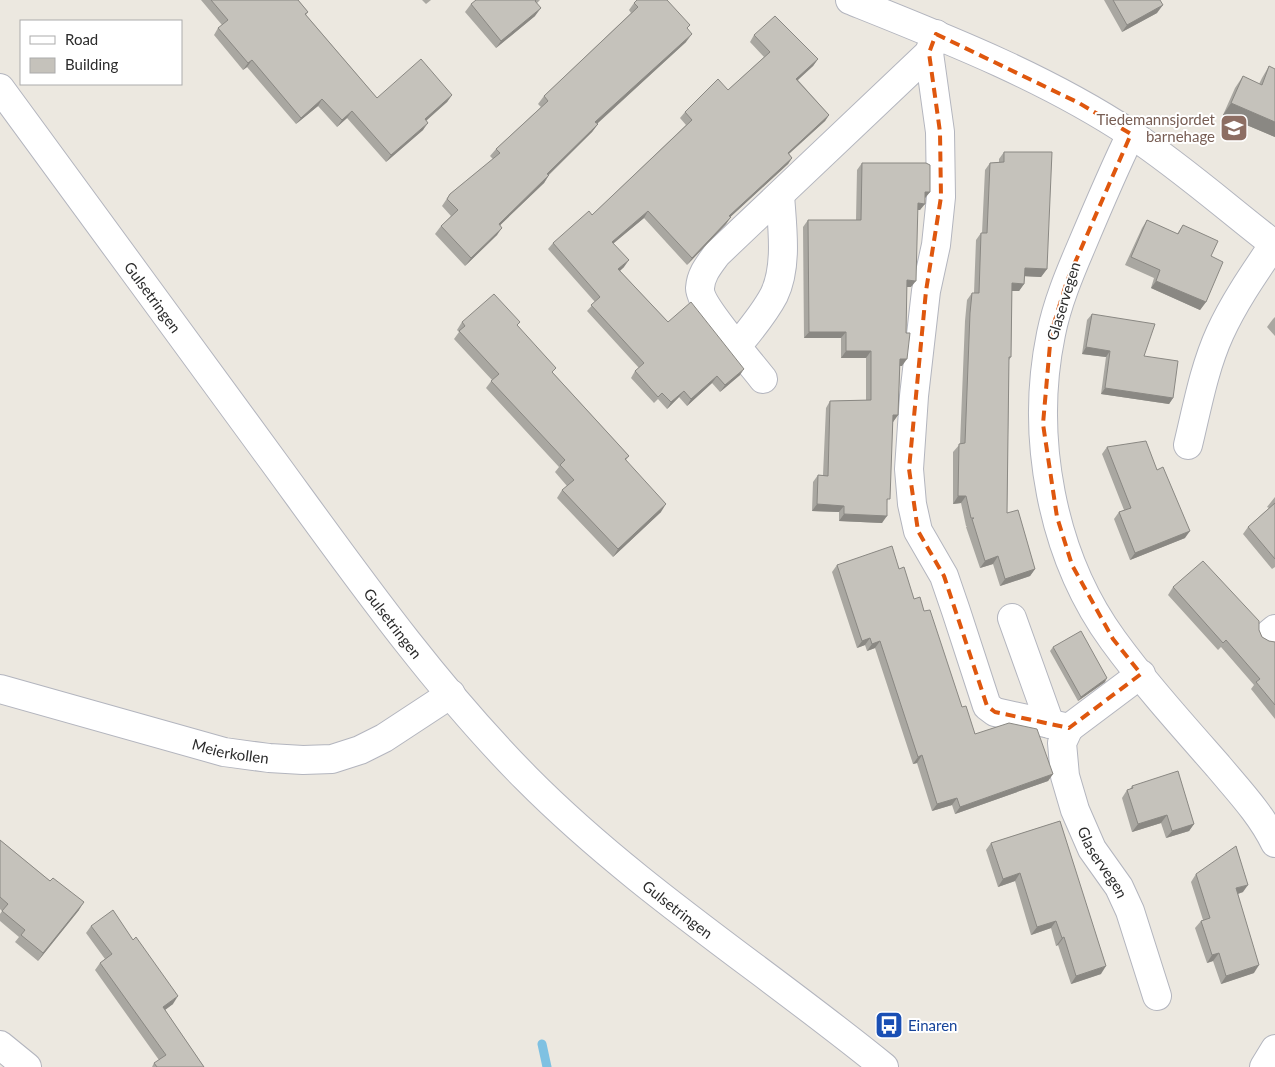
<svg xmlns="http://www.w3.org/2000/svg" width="1275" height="1067" viewBox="0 0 1275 1067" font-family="Lato,sans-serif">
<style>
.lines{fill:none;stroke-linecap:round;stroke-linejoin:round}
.stream{stroke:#7fc1e2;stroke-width:9}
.minor-casing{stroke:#b3b5be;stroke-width:30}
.minor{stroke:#fff;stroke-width:28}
.wall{fill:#a9a7a1}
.shaded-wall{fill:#8a8883}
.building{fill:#c5c2bb;stroke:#8a8883}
.marked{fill:none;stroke:#df570e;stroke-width:4;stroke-dasharray:10 6;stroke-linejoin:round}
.labels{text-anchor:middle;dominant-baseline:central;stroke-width:4;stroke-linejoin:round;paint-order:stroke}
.education-label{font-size:15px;fill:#785e54;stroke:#fff;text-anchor:end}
.street-label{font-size:15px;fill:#2c2c2c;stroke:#fff}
.transit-label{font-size:15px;fill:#164399;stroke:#fff;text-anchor:start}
</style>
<rect width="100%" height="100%" fill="#ece8e0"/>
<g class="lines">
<path class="stream" d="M542 1044 547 1067"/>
<defs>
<g id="minor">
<path d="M850 0C945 38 1045 77 1131 134 1181 167 1227 208 1275 245"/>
<path id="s1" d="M936 34 929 53 940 132 941 197 936 245 926 291 914 396 909 469 912 504 918 531 944 576 956 611 987 706 995 712 1069 728 1062 743 1065 776 1075 810 1092 849 1119 887 1130 911 1157 996"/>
<path id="s2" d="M0 88C92 214 184 339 276 465 354 572 432 683 526 778 634 887 765 970 884 1067"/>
<path d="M1131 134C1113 171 1097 209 1081 247 1069 275 1057 304 1051 334 1030 436 1051 555 1113 640 1145 684 1182 725 1218 766 1238 790 1261 814 1275 843"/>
<path d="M738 345C751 329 764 314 774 295 788 266 782 226 780 195"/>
<path d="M763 379C751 363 699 305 700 288 701 274 709 265 717 254L929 53"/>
<path d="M1188 445C1197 408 1204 368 1220 333 1234 302 1255 272 1274 244"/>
<path d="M1012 618 1050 724"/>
<path d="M1269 634 1275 629"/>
<path id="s3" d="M0 689 224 752 269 758 303 760 332 759 360 750 384 738 451 694"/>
<path d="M1069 728 1141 674"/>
<path d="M0 1045 27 1067"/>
<path d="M1264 1067 1275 1049"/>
</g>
</defs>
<use href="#minor" class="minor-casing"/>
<use href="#minor" class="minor"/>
</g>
<path class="wall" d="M201 0H298L308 12 306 15 377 98 452 95 447 102 426 121 423 130 386 162 347 118 337 127 318 106 296 124 247 67 243 70 214 35 218 28 222 25Z
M422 0H431L426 4Z
M476 0H540L537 3 535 16 496 48 465 12 471 4Z
M1104 0H1160L1157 13 1122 32Z
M634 3 687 29 686 42 597 124H598L592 132 549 175 544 183 500 225 497 235 465 266 435 234 441 226 451 216 442 206 450 194 493 159 490 156 496 149 541 107 538 104 544 96 631 13 629 10Z
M754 35 818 59 813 66 798 80 829 115 825 121 789 154 792 158 788 164 730 217 726 224 687 265 644 218 613 243 624 267 620 271 668 322 740 375 720 392 712 383 687 406 679 397 667 409 658 399 654 403 631 378 635 371 639 368 587 311 595 302 548 249 553 243 592 215 686 125 680 118 685 112 728 90 764 57 750 42Z
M1269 66 1275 137 1223 115 1235 88 1243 76 1259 84 1262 78Z
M1004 152 1047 269 1041 277 1025 276 1024 284 1019 291H1012L1011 357 1009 360 1007 513 1035 569 1030 576 1000 586 993 564 980 568 966 527 967 526H966L961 503 953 504V452L960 444 965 321 967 300 972 293H974L976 240 981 233H982L985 170 990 163 999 162V159Z
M862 163 930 192 925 198 920 210H917L911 287H907L902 366H900L898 415 893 422 887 504 882 523 839 521V512L812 511 813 482 818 475H823L826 408 830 401 866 400V358H841V338H804L803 227 808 220H856L857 170Z
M1147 220 1177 234 1183 225 1211 256 1206 302 1200 310 1151 288 1154 278 1125 265 1142 228Z
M1092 314 1144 356 1173 398 1169 404 1101 394 1106 357 1082 354 1087 320Z
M1275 317V336L1267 327 1273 319Z
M462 322 517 325 553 373 629 456 626 460 661 512 613 557 557 498 562 490 567 486 555 472 559 467 486 388 492 380 454 339 459 332 457 330Z
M1107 447 1157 470 1185 538 1130 560 1114 519 1119 512 1124 510 1102 454Z
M1275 497V567L1272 569 1243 534 1248 527 1269 508 1267 507Z
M837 565 899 569 914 599 924 611 962 707 975 734 1053 774 1048 781 955 814 952 805 932 811 917 763 913 764 875 648 867 651 865 645 857 648 832 572Z
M1173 587 1259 630 1262 637 1269 641 1275 642V719L1251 689 1254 685 1221 647 1218 650 1168 595Z
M1053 647 1105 682 1078 701 1050 651Z
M1132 786 1194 824 1189 831 1166 838 1161 823 1132 832 1122 798 1127 790 1130 789Z
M1060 821 1101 974 1071 984 1058 945 1056 946 1051 928 1031 935 1015 881 998 887 986 850 991 843Z
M0 840 50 881 79 910 38 961 15 942 19 937 0 921V914L2 911 0 909Z
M1196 874 1243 892 1238 894 1254 973 1221 984 1213 961 1207 963 1195 928 1201 921 1203 920 1191 882Z
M91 926 173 1004 165 1010 204 1067H152L154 1063 159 1060 95 970 100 963 105 959 86 933Z"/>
<path class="shaded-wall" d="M1163 5 1157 13 1122 32 1127 25Z
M541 8 535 16 496 48 501 41Z
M692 34 686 42 590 130 595 122Z
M818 59 813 66 792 85 796 79Z
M252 60 247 67 243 70 248 63Z
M452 95 447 102 420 126 425 119Z
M322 99 318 106 296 124 301 118Z
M1231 103 1275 122V137L1223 115Z
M352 111 347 118 337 127 342 120Z
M829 115 825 121 783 159 788 153Z
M428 123 423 130 386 162 391 155Z
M598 124 592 132 542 181 547 174Z
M792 158 788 164 725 222 729 216Z
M549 175 544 183 493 232 499 224Z
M925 192H930L925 198H920Z
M918 203 925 204 920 210H913Z
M648 211 644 218 608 248 612 242Z
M731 217 726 224 687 265 692 258Z
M502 228 497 235 465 266 471 258Z
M629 260 624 267 614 276 618 269Z
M1025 268 1047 269 1041 277 1020 276Z
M907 280 916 281 911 287H902Z
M1156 281 1206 302 1200 310 1151 288Z
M1012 283 1024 284 1019 291H1007Z
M809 332H846L841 338H804Z
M1086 347 1110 351 1106 357 1082 354Z
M846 351H871L866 358H841Z
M900 359H907L902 366H895Z
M744 369 740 375 720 392 725 385Z
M717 376 712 383 687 406 691 399Z
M1105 388 1173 398 1169 404 1101 394Z
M684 391 679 397 667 409 671 402Z
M893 415H898L893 422H888Z
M958 496H966L961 503 953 504Z
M666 504 661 512 613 557 618 549Z
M817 504 844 506 839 512 812 511Z
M844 514 887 516 882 523 839 521Z
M1190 531 1185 538 1130 560 1135 553Z
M998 556 993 564 980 568 985 561Z
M1035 569 1030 576 1000 586 1005 579Z
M870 638 865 645 857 648 862 641Z
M880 641 875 648 867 651 872 644Z
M1107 678 1105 682 1078 701 1081 697Z
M922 755 917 763 913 764 918 757Z
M1053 774 1048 781 955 814 960 807Z
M957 798 952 805 932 811 937 804Z
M1167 815 1161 823 1132 832 1138 824Z
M1194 824 1189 831 1166 838 1172 831Z
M1020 873 1015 881 998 887 1003 879Z
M1248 885 1243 892 1231 896 1236 888Z
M84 902 79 910 38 961 43 953Z
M1056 921 1051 928 1031 935 1037 927Z
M1064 937 1058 945 1056 946 1062 938Z
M1219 953 1213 961 1207 963 1212 955Z
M1259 965 1254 973 1221 984 1226 976Z
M1106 966 1101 974 1071 984 1076 976Z
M178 996 173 1004 158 1015 163 1007Z"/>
<path class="building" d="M211 0H298L308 12 305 14 377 98 421 59 452 95 425 119 428 123 391 155 352 111 342 120 322 99 301 118 252 60 248 63 218 28 228 20Z
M476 0H536L535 1 541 8 501 41 471 4Z
M637 0H667L690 25 687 28 692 34 595 122 598 124 547 174 549 175 499 224 502 228 471 258 441 226 458 210 447 199 450 194 500 153 496 149 548 101 544 96 638 7 634 3Z
M1113 0H1160L1163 5 1127 25Z
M775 16 818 59 796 79 829 115 788 153 792 158 729 216 731 217 692 258 648 211 612 242 629 260 618 269 668 322 691 302 744 369 725 385 717 376 691 399 684 391 671 402 662 393 658 397 635 371 644 363 591 305 600 297 553 243 589 211 592 215 692 120 685 112 718 79 728 90 770 52 754 35Z
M1269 66 1275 69V122L1231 103 1243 76 1262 85Z
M1004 152H1052L1047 269 1025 268 1024 284 1012 283 1011 357H1009L1007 513 1018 510 1035 569 1005 579 998 556 985 561 972 519 974 518H971L966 496H958L959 444 965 443 970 313 972 293H979L981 233H987L990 163 1004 162Z
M862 163H926L930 165V192H925V204L918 203 916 281 907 280 906 333H910L907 359H900L898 415H893L890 499H887V516L844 514V506L817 504 818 475 828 476 830 401 871 400V351H846V332H809L808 220H861Z
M1147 220 1178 234 1183 225 1218 241 1211 256 1223 262 1206 302 1156 281 1160 270 1131 257Z
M494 294 520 322 517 325 556 368 552 372 629 456 625 459 666 504 618 549 562 490 574 480 560 465 565 460 491 381 499 374 459 331 465 326 462 322Z
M1092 314 1155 324 1144 356 1178 361 1173 398 1105 388 1110 351 1086 347Z
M1146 441 1157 470 1163 467 1190 531 1135 553 1119 512 1131 508 1107 447Z
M1275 503V559L1248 527Z
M892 546 899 569 904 567 914 599 920 597 924 611 930 610 962 707 966 706 975 734 1009 723 1037 729 1053 774 960 807 957 798 937 804 922 755 918 757 880 641 872 644 870 638 862 641 837 565Z
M1203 561 1259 621V630L1262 637 1269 641 1275 642V705L1256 682 1260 679 1226 640 1223 643 1173 587Z
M1081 631 1107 678 1081 697 1053 647Z
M1178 771 1194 824 1172 831 1167 815 1138 824 1127 790 1133 788 1132 786Z
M1060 821 1106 966 1076 976 1064 937 1062 938 1056 921 1037 927 1020 873 1003 879 991 843Z
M0 840 50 881 53 878 84 902 43 953 21 935 25 930 2 911 8 904 0 897Z
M1236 846 1248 885 1236 888 1259 965 1226 976 1219 953 1212 955 1201 921 1210 918 1196 874Z
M113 910 133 940 136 937 178 996 163 1007 204 1067H157L154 1063 166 1055 100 963 112 954 91 926Z"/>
<path class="marked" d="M936 34 1079 103 1131 134 1067 281 1051 333 1043 424 1057 517 1072 565 1113 639 1141 674 1069 728 995 712 987 706 944 576 918 531 909 469 926 291 941 197 940 132 929 53Z"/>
<defs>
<symbol id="school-square" viewBox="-11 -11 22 22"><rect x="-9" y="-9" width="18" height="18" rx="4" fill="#8d6e63" stroke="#fff"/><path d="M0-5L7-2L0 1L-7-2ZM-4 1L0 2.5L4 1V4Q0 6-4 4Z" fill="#fff"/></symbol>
<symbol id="bus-square" viewBox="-11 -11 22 22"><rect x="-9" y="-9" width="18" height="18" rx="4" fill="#1a4fb4" stroke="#fff"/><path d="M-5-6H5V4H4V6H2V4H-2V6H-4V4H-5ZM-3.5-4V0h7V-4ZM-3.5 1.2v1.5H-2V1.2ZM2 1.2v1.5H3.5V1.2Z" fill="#fff"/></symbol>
</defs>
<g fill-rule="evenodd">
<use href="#school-square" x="1218" y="112" width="32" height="32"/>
<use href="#bus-square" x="873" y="1009" width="32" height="32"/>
</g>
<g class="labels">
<g class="education-label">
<text x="1215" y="119">Tiedemannsjordet<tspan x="1215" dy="17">barnehage</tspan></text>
</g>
<g class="street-label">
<text stroke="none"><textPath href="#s2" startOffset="259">Gulsetringen</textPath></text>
<text transform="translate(1063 301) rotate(-73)">Glaservegen</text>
<text stroke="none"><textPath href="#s2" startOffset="664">Gulsetringen</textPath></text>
<text stroke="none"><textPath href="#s3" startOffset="239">Meierkollen</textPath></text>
<text stroke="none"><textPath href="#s1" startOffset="921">Glaservegen</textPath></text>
<text stroke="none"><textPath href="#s2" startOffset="1069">Gulsetringen</textPath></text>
</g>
<g class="transit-label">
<text x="908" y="1025">Einaren</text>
</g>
</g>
<rect x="20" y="20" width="162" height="65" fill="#ffffff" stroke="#ababab"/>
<rect x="30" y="36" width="25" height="8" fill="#ffffff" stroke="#ababab"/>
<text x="65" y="45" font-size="15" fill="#2c2c2c">Road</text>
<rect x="30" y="58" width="25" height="15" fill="#c5c2bb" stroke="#ababab"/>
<text x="65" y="70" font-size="15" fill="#2c2c2c">Building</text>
</svg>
